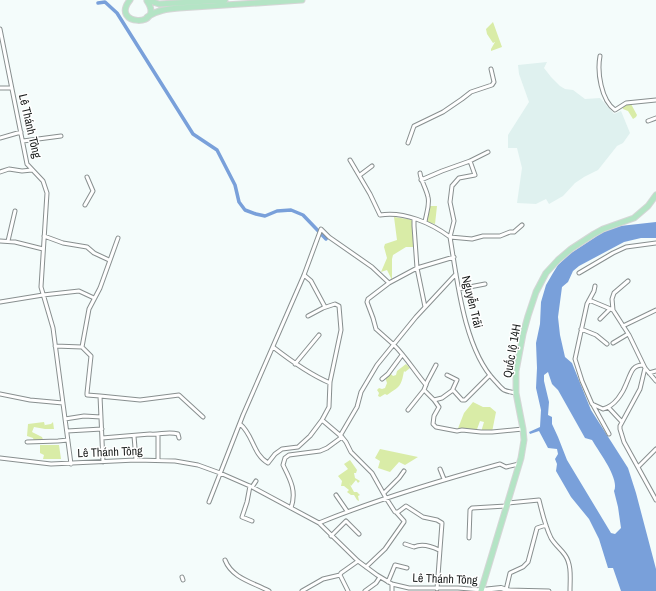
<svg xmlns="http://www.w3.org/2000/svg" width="656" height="591" viewBox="0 0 656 591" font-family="'Archivo Narrow',sans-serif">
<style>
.built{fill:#dff1ef}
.green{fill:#d9eca7}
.water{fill:#79a0da;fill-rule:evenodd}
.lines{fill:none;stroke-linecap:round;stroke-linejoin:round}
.canal{stroke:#79a0da;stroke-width:3.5}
.minor-casing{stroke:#888f8f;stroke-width:5}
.tertiary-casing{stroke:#888f8f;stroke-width:6}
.primary-casing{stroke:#d5d6d6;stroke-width:7}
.minor{stroke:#fff;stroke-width:3}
.tertiary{stroke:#fff;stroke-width:4}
.primary{stroke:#b4e4c5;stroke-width:5}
.labels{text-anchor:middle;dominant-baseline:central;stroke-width:3;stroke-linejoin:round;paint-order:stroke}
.street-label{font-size:12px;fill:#181b1a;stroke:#fff}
</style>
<rect width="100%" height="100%" fill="#f4fcfb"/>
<path class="built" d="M547 62 544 68 551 77 560 86 565 89 573 90 585 99 600 98 614 114 621 111 630 133 623 143 617 146 598 170 584 177 575 183 563 196 549 204 546 199 536 204 517 203 522 168 517 148H508V135L529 102 519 74 518 65Z"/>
<path class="green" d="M493 22 502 47 491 51V49L495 42 493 43 487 34 486 29Z
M626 103 631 104 637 115 636 117 633 119 628 111 623 109 622 106Z
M429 206H437L435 224 427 222Z
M394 217 414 220 416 247H406L393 255 392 259V280L387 270 381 272 387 258 384 247 385 244 397 240Z
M406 364 410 368 405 372 404 371C401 387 400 386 387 395L385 394 380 397 378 396 379 393 377 390 379 388 382 389 385 388 387 383 385 377 391 369 393 371 391 374 393 376 396 375 397 371Z
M473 402 483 407H490L496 412 492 432H481L484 422 480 421 476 432 457 431 464 413Z
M44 422 45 426V425L51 424 53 422 54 429H45L34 427 32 432 42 437 44 442 34 441 33 438 27 436 28 424Z
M40 445H59L61 459H43L44 455 40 453Z
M380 449 418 457 405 465 399 462 390 472 378 468 380 461 375 458Z
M350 460 357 470 356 473H354L355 478 360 481 358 483 356 480 351 486 349 483 354 492H357L360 495 358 496 359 501 357 500 354 495H351L347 492 349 490 344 486H341L342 481 338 476 348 469 344 464Z"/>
<path class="water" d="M656 222V238H641L624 242 579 266 573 271 568 282 562 287 558 317 560 335 565 357 572 363 591 410 628 468 636 493 656 569V591H621L613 568H608L599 539 589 519 571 497 556 471 557 464 555 459 558 454 557 449 548 448 539 431 530 434 529 432 540 427 541 410 536 388 537 368 536 343 540 324 541 302 546 285 553 273 558 265 571 253 603 232 620 226ZM548 372 552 384 558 390 585 438 592 440C599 452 620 479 614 491L618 507 621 528 615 534 611 533 567 460 558 437 552 424V417L548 415 549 402 544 381V375Z"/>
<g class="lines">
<path class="canal" d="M98 3 105 2 117 13 193 134 217 150 235 185 239 202 245 210 256 214 265 216 277 211 291 210 303 215 326 239"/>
<defs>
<path id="minor" d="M0 29 27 164 43 181 47 193 41 287 53 328 71 464
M600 56C597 72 601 100 615 110L626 103 656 100
M0 88H11
M648 121 656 118
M0 138 21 132
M23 141 61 136
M408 143 414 126 443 112 462 99 471 92 492 85 494 82 491 69
M488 152 470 161 475 175 459 178 452 186 450 202 454 221 450 237 472 239 483 236H500L510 232H514L522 225
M350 160 370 194 380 215C404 211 431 223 450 237 457 279 464 349 495 381 498 384 501 388 504 390 508 392 512 392 516 393
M0 172 9 169 22 171 32 170
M420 173C421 181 426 188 428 197 430 205 426 214 425 222
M360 175 372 166
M421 180 442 171 470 161
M85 205 93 191 87 177
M414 219V226L417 268 425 307
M44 236 63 243 87 247 94 253 109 260
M0 241 15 242 43 249
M8 241 15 211
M579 273 613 253 626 247 656 243
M304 275 311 281 325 307
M628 281 614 293 612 299 613 310 629 335 645 368 656 381
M595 286 594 291 587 304 575 359 582 381 592 404 603 409C615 406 623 393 627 382 631 373 632 365 643 365
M459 289 485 284
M589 300 613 310
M0 302 43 295 79 291 94 298
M600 319 610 309
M623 326 656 310
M581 329 596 335 607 344
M613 343 628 334
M394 345 376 329 373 318 367 302 368 299 389 283 417 268 454 257
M394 345C406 357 415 372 426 385
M55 346 82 347
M273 347C291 361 309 374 330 383
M295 364 319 335
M645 368 640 389 620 426V429L624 442 656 500
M649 373 656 371
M447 375 457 380 452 391
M382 379 388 374 402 355
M424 390 434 400 442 398 453 390 462 400H465L490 375
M0 394 30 400 63 403
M100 396 140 400 179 395 203 417
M434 400 439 407 434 416 433 424 436 427 457 431 462 430 481 432H492L523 429
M593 405 609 434
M608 407 622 422
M408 410 424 390 427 382 436 365
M65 419 84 416 101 417
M322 420 342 437 346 442 351 452 372 473 386 498 395 512H398L406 506 423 517 437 520 442 523 437 589
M240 424C253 434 253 455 268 463L275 454 282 449 298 447 310 436 322 420 329 407 330 382 341 330 339 306 335 304 323 308 308 316
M67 431 102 429
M134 436 136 460
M340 436 357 407 361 392 377 365 416 317 456 274
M102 438 150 434C160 435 168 431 178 434L179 438
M27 442 58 441 68 440
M0 458 51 464 136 460 175 461 198 465 220 473 252 487 319 523 358 561 377 575 392 584 409 588H458L482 590
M158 460V435
M103 462 100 396 87 395V393L91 356 82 347 89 309 100 288 118 238
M639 466 656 449
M440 469 444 479
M250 486 247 502 242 517 252 521
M252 487 256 481
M384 493 399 478 404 471
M336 495 347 511
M209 502 243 415 304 275 321 229 329 237 372 267 389 283
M507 503 539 500C542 512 545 526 551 538 555 545 561 549 565 555 572 565 570 579 570 591
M291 508C297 491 290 479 283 465L285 458 289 455 320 451 327 448 342 437
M319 523C377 499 438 481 500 464L506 467 519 464
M546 525 537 528 528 562 523 567 510 573 506 590 549 591
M331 536 346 521 359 534
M469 538 470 510 472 508 506 506
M405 544 414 547C422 543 431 546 439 550
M225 560C232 578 252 582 269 591
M366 567 385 549 404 522V521L396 512
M182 577 183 580
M388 582 395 565 407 568
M392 584V591
M302 591 323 579 340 575
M348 591 340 575 341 573 358 561
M365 591 376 583 380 577"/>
<path id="tertiary" d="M482 590 501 588 510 591"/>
<path id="primary" d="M130 0C109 26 166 28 147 1
M147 0 159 4 225 0
M147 17C157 10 168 9 179 8L302 0
M481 591 521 458 524 440 523 429 516 393V371L523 334 528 316 536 292 546 273 558 260 571 249 594 234 603 229 634 218 648 206 656 195"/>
</defs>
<use href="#minor" class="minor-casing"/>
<use href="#tertiary" class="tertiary-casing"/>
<use href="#primary" class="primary-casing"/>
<use href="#minor" class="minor"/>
<use href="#tertiary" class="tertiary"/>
<use href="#primary" class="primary"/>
</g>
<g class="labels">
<g class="street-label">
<text transform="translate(30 126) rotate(77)">Lê Thánh Tông</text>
<text transform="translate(472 302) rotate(76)">Nguyễn Trãi</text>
<text transform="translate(512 351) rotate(-80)">Quốc lộ 14H</text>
<text transform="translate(110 452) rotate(-2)">Lê Thánh Tông</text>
<text transform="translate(445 579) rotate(2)">Lê Thánh Tông</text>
</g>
</g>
</svg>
